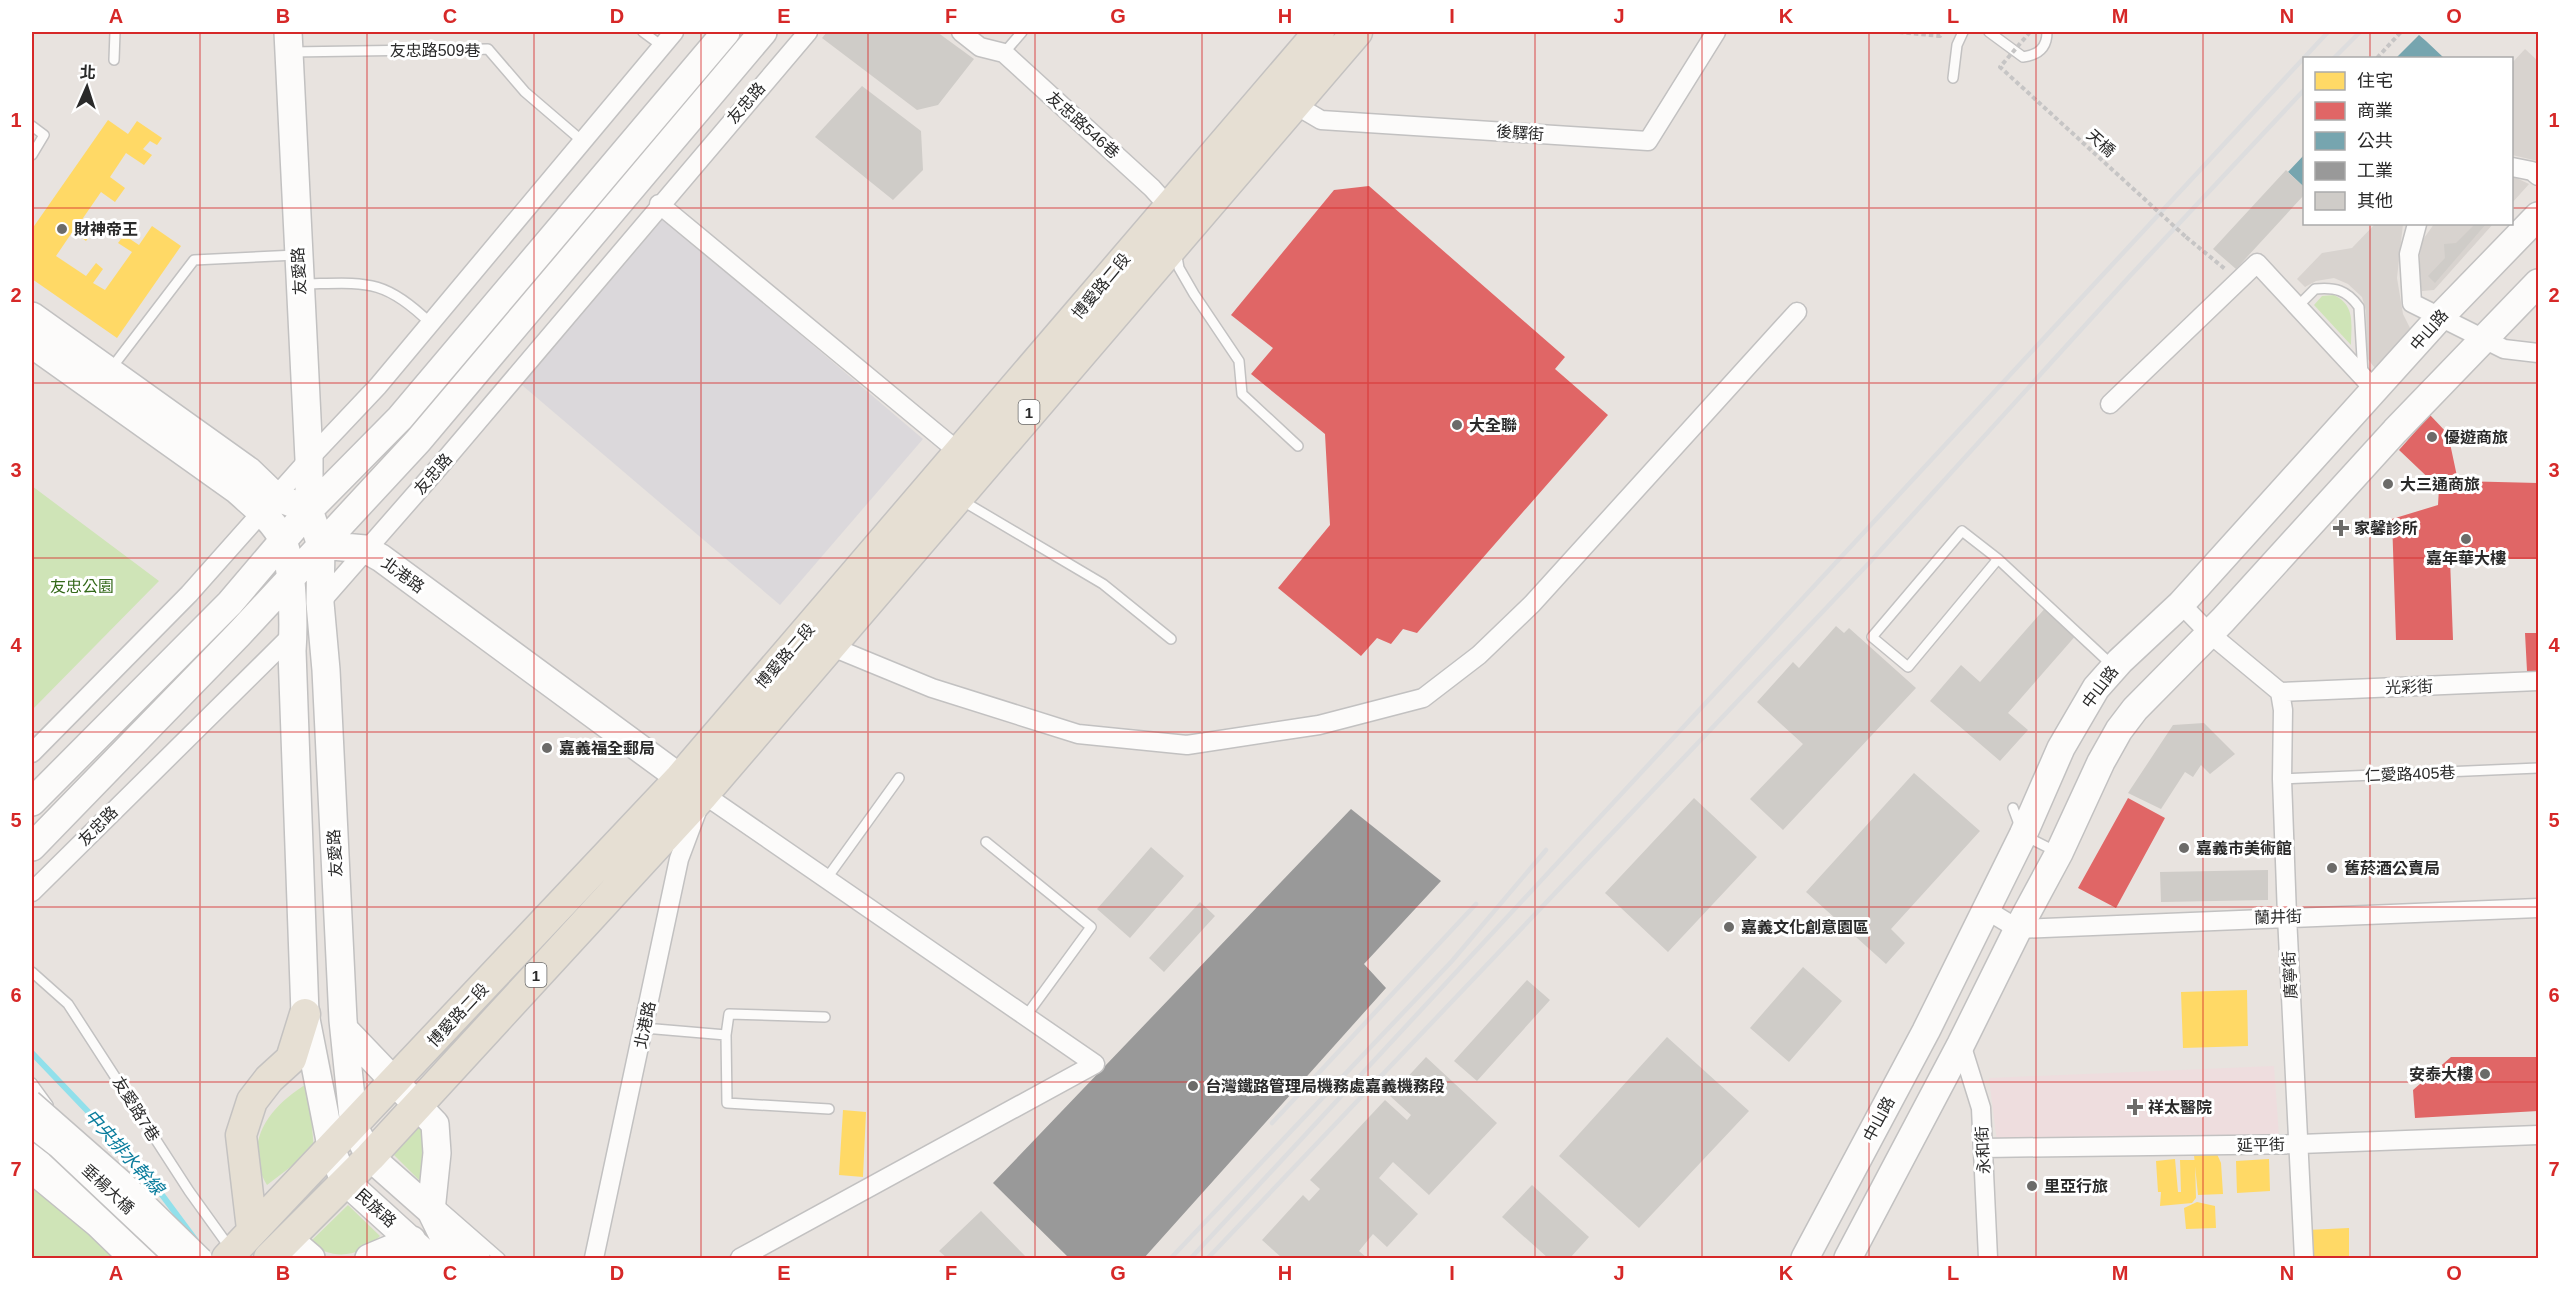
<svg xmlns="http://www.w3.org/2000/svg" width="2570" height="1290" viewBox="0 0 2570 1290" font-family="Helvetica,'Noto Sans TC',sans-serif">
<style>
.industrial{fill:#dbd8db}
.medical{fill:#eeddde}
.green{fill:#cfe4b7}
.plaza{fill:#d8d3cf}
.homes{fill:#ffd966}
.shops{fill:#e06666}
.public{fill:#76a5af}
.industry{fill:#999}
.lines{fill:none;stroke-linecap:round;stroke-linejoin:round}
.stream{stroke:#91e0eb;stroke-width:6}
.building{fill:#cfccc8}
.lane-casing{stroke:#c2c1c1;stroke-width:12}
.street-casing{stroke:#c2c1c1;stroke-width:21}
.secondary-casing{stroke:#c2c1c1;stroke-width:30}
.primary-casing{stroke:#c4c2c1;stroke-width:33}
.path{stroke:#c6c5c5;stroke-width:4;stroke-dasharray:4.5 3;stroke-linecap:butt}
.lane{stroke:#fcfbfa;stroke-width:9}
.street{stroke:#fcfbfa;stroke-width:18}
.secondary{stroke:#fcfbfa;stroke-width:27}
.primary{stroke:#e6dfd3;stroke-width:30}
.rail{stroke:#ddddde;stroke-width:4.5}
.street-bridge-casing{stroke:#c2c1c1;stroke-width:21;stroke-linecap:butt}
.secondary-bridge-casing{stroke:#c2c1c1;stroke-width:30;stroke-linecap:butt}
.path-bridge{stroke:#c6c5c5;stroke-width:4;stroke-dasharray:4.5 3;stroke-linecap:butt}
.street-bridge{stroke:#fcfbfa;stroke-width:18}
.secondary-bridge{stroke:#fcfbfa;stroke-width:27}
.grid{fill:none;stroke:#d62828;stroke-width:1.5;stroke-opacity:0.55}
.poi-dot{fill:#6c6b69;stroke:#fff;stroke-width:2}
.labels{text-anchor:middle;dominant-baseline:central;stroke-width:6;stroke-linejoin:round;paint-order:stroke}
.shield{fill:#fff;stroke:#6a6a6a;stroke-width:1.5}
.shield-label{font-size:15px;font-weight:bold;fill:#2a2a2a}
.street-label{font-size:16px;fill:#2a2a2a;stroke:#fff}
.poi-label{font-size:16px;font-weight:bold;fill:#2a2a2a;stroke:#fff;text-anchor:start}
.park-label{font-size:16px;fill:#336819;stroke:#fff}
.water-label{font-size:18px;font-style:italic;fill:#0b7d9d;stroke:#fff}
.neatline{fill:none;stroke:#d62828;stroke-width:2}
.grid-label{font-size:20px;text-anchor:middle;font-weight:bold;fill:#d62828}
</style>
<rect width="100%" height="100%" fill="#e8e3df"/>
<path class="industrial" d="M659 214 923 439 780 605 516 380Z"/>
<path class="medical" d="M2274 1066 2279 1136 1997 1142 1989 1078Z"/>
<path class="green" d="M2334 295C2356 306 2351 324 2351 345L2314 305 2322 296Z
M32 486 159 581 32 710Z
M308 1083 314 1149 267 1185C241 1142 270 1106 308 1083Z
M32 1105 141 1258H32Z
M418 1122 427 1135 423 1184 391 1152Z
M348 1205 380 1236C360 1257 334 1261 309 1243Z"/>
<path class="plaza" d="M2525 49 2538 61V161L2512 155V63Z
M2512 176 2529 184 2512 203Z
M2375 224H2403L2397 278 2403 314 2411 330 2378 372 2367 358 2366 311 2362 297 2348 284 2334 278 2316 281 2305 287 2297 279 2322 253 2352 248Z
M2434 224H2493L2434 290 2422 291 2419 285 2420 254 2422 241Z"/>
<path class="homes" d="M108 120 128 134 137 121 162 138 157 145 150 141 143 149 152 155 144 165 126 153 110 177 125 188 115 202 101 192 81 221 94 230 86 241 73 231 56 256 86 276 96 263 103 269 93 283 105 290 132 252 118 243 124 235 139 245 152 226 181 246 117 338 32 279V229Z
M2247 990 2248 1046 2183 1048 2181 992Z
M843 1110 866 1112 863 1177 839 1175Z
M2217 1154 2221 1163 2223 1194 2198 1195 2194 1155Z
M2175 1159 2178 1192H2181L2180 1160H2195L2196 1198 2192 1203 2160 1206 2161 1192H2158L2156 1161Z
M2269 1159 2270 1191 2237 1193 2236 1161Z
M2197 1202 2215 1206 2216 1228 2186 1229 2184 1208Z
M2349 1228V1258H2308L2307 1230Z"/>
<path class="shops" d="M1369 186 1565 357 1555 369 1608 415 1417 633 1403 629 1391 644 1377 638 1361 656 1278 588 1330 525 1325 434 1251 374 1273 348 1231 315 1334 190Z
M2430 415 2448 434 2458 481 2538 483V559H2450L2453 640H2396L2392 519 2438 505 2439 488 2399 450Z
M2525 633H2538V671H2527Z
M2128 798 2165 818 2116 908 2078 888Z
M2451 1057H2538V1111L2415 1118 2413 1090Z"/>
<path class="public" d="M2419 35 2426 41 2444 58H2396Z
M2304 155V187L2288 172Z"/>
<path class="industry" d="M1351 809 1441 881 1364 964 1386 988 1144 1258H1069L993 1183Z"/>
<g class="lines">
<path class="stream" d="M32 1053 142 1168 197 1242"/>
</g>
<path class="building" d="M827 32H937L974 59 938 105 917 110 822 38Z
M862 86 921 131 923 170 893 200 815 137Z
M2286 170 2304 187V195L2236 269 2213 249Z
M2475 224H2486L2435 283 2428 276 2445 258 2444 244 2456 243Z
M2047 606 2078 633 2008 713 2028 730 2000 761 1930 701 1961 665 1980 682Z
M1836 626 1844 633 1849 628 1916 688 1783 830 1750 799 1803 744 1757 702 1793 662 1799 668Z
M2204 723 2235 754 2210 774 2201 765 2193 777 2185 772 2161 809 2128 793 2173 725Z
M1914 773 1980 831 1891 929 1905 943 1886 964 1806 892Z
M1694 798 1757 857 1668 952 1605 893Z
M1151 847 1184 876 1130 938 1097 909Z
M2268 870V900L2161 902 2160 872Z
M1200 902 1215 916 1164 972 1149 958Z
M1803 967 1842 1001 1789 1062 1750 1028Z
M1527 980 1550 1000 1477 1081 1454 1061Z
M1667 1037 1749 1111 1639 1228 1559 1156Z
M1426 1057 1497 1123 1429 1195 1393 1162 1379 1178 1418 1214 1387 1247 1373 1234 1359 1251 1367 1258H1282L1262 1240 1303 1195 1309 1201 1320 1189 1310 1180 1385 1100 1407 1120 1411 1115 1390 1096Z
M1532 1185 1589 1237 1570 1258H1548L1502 1217Z
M981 1211 1027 1258H947L939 1251Z"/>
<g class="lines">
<defs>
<path id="lane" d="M643 32 662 46
M1989 32 2023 57C2038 55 2047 48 2047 32
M291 52 488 49 525 92 581 140
M1004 53 1022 32
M114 60 115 32
M1953 78 1957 45 1963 32
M32 126 44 135 32 155
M1176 251 1179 268 1194 294 1239 361 1242 394 1298 446
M302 284C364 283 383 277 430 323
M2298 306 2315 289C2335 287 2347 290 2359 307L2363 375
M110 370 194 260 296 255
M961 500 1103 584 1171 639
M1998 559 1908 667 1872 637 1962 531 1998 559 2113 666
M2282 779 2538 768
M2013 808 2023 835 2057 852
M986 842 1091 927 1026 1016
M827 878 899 778
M32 972 68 1004 189 1191 230 1248
M644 1028 726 1035 727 1103 829 1109
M726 1035 729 1014 825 1017
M32 1083 48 1105
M437 1203 500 1258"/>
<path id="street" d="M961 32 980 47 1004 53 1152 188 1169 207 1170 215
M1287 100 1321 120 1648 141 1716 32
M2512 167 2532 171 2538 176
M659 204 960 453
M2417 224 2409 254 2412 303 2504 349 2538 353
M2110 404 2257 263 2375 390
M319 604 439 467 808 32
M2181 604 2209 633 2280 692
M830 646 932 688 1078 734 1187 745 1319 725 1423 698 1479 655 1532 604 1797 312
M2280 692 2283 710 2282 779 2287 916 2304 1258
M2280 692 2538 681
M32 753 189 594 309 459 378 386 674 32
M696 789 1095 1064 740 1258
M32 892 295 632
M1985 909 2018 929 2538 908
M1961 1044 1981 1108 1988 1258
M1983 1148 2300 1144 2538 1135
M32 1175 95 1227 127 1258
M445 1225 481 1258
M594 1258 679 859 697 811"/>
<path id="secondary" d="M288 32 309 459V510L321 545 320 603 326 670 343 1020 354 1127 370 1157 431 1211 452 1254 457 1258
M32 316 249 471 276 497 309 510
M32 344 237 490C252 504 275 521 283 541 293 566 294 624 292 651L305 1014 332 1151 344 1180 430 1258
M321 545 365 549 381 558 680 778
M32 802 230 603 309 510 400 418 726 32
M32 847 239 634 418 441 763 32
M345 1030 435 1124 437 1153 431 1211
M32 1154 94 1205 148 1258
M290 1240 311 1258
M369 1258 412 1240
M1805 1258 1926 1031 2023 835 2061 748 2096 688 2120 661 2181 604 2440 317 2538 216
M1848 1258 1961 1044 2018 929 2059 853 2101 762 2119 730 2135 709 2223 620 2395 431 2538 283"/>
<path id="primary" d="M252 1229 241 1135 252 1101 269 1079 291 1059 305 1014
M227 1258 680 778 1319 32
M269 1258 370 1157 703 795 1357 32"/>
</defs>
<use href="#lane" class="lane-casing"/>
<use href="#street" class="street-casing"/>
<use href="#secondary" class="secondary-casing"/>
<use href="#primary" class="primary-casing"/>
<path class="path" d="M1899 32 1940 36 1942 32
M2377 58 2401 32
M2186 237 2225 269"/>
<use href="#lane" class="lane"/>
<use href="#street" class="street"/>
<use href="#secondary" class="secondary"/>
<use href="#primary" class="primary"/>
<path class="rail" d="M2334 58 2360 32
M1272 1123 1476 904
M1171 1258 1452 961 1546 850
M1191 1258 2328 32
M1208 1258 1869 563 2129 277 2304 90"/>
<defs>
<path id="street-bridge" d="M32 1100 123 1180 203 1258"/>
<path id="secondary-bridge" d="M32 1123 59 1144 180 1258"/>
</defs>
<use href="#street-bridge" class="street-bridge-casing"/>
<use href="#secondary-bridge" class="secondary-bridge-casing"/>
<path class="path-bridge" d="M2030 32 2000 67 2186 237"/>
<use href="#street-bridge" class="street-bridge"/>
<use href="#secondary-bridge" class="secondary-bridge"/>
</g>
<path class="grid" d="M200 32V1258M367 32V1258M534 32V1258M701 32V1258M868 32V1258M1035 32V1258M1202 32V1258M1368 32V1258M1535 32V1258M1702 32V1258M1869 32V1258M2036 32V1258M2203 32V1258M2370 32V58M32 208H2304M2512 208H2538M2370 224V1258M32 383H2538M32 558H2538M32 732H2538M32 907H2538M32 1082H2538"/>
<g class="poi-dot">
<circle cx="62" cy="229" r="6"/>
<circle cx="1457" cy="425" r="6"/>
<circle cx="2432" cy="437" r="6"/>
<circle cx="2388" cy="484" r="6"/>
<path d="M2338 519h6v6h6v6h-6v6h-6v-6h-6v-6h6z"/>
<circle cx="2466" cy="539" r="6"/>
<circle cx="547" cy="748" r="6"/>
<circle cx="2184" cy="848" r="6"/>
<circle cx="2332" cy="868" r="6"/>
<circle cx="1729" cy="927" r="6"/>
<circle cx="2485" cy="1074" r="6"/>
<circle cx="1193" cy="1086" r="6"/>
<path d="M2132 1098h6v6h6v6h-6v6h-6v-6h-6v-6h6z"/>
<circle cx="2032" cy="1186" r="6"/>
</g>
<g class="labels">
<g class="shield">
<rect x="1018.5" y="400" width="21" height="24" rx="4.5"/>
<rect x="525.5" y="963" width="21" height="24" rx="4.5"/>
</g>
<g class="shield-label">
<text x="1029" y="412">1</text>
<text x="536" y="975">1</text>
</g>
<g class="street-label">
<text x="435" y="50">友忠路509巷</text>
<text transform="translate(746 103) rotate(-49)">友忠路</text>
<text transform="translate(1083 125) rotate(42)">友忠路546巷</text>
<text transform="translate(1520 133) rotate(4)">後驛街</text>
<text transform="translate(2101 143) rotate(42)">天橋</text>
<text transform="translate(299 271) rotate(-93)">友愛路</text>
<text transform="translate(1101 286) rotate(-50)">博愛路二段</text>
<text transform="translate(2429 330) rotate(-49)">中山路</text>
<text transform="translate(433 474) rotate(-49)">友忠路</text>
<text transform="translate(403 575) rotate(36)">北港路</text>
<text transform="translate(785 656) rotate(-49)">博愛路二段</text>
<text transform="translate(2100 687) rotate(-53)">中山路</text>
<text transform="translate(2409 687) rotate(-2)">光彩街</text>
<text transform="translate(2410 774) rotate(-2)">仁愛路405巷</text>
<text transform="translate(98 826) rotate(-45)">友忠路</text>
<text transform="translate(335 853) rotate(-93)">友愛路</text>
<text transform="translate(2278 917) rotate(-2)">蘭井街</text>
<text transform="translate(2290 975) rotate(-93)">廣寧街</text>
<text transform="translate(458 1015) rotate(-47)">博愛路二段</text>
<text transform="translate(645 1025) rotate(-78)">北港路</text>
<text transform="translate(136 1109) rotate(58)">友愛路7巷</text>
<text transform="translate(1879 1119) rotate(-62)">中山路</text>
<text transform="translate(2261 1145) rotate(-1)">延平街</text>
<text transform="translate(1983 1150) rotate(-93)">永和街</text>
<text transform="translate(108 1189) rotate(43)">垂楊大橋</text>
<text transform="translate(376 1208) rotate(42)">民族路</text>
</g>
<g class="poi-label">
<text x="74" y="229">財神帝王</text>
<text x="1469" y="425">大全聯</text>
<text x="2444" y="437">優遊商旅</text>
<text x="2400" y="484">大三通商旅</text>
<text x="2354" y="528">家馨診所</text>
<text x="2466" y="558" text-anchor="middle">嘉年華大樓</text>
<text x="559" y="748">嘉義福全郵局</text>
<text x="2196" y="848">嘉義市美術館</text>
<text x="2344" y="868">舊菸酒公賣局</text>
<text x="1741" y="927">嘉義文化創意園區</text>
<text x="2473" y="1074" text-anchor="end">安泰大樓</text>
<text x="1205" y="1086">台灣鐵路管理局機務處嘉義機務段</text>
<text x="2148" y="1107">祥太醫院</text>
<text x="2044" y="1186">里亞行旅</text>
</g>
<g class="park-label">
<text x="82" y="586">友忠公園</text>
</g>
<g class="water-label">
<text transform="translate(124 1152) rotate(48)">中央排水幹線</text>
</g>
</g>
<rect width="2570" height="1290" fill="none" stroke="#ffffff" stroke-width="66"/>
<rect x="2303" y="57" width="210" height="168" fill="#ffffff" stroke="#aaaaaa" stroke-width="1.5"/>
<rect x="2315" y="72" width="30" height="18" fill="#ffd966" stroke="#aaaaaa" stroke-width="1.5"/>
<text x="2357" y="87" font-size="18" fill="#2a2a2a">住宅</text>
<rect x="2315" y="102" width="30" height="18" fill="#e06666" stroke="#aaaaaa" stroke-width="1.5"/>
<text x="2357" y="117" font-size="18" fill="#2a2a2a">商業</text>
<rect x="2315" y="132" width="30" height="18" fill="#76a5af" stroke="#aaaaaa" stroke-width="1.5"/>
<text x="2357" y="147" font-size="18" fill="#2a2a2a">公共</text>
<rect x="2315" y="162" width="30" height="18" fill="#999999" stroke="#aaaaaa" stroke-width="1.5"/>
<text x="2357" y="177" font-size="18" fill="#2a2a2a">工業</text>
<rect x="2315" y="192" width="30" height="18" fill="#cfccc8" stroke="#aaaaaa" stroke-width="1.5"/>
<text x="2357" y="207" font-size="18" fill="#2a2a2a">其他</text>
<g transform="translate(87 87) rotate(3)" stroke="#ffffff" stroke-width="4.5" paint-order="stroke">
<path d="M0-4.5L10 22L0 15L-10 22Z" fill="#2a2a2a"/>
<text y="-9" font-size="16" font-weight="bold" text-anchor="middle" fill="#2a2a2a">北</text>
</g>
<rect x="33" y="33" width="2504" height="1224" class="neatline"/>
<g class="grid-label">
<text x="116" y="23">A</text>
<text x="283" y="23">B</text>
<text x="450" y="23">C</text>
<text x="617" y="23">D</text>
<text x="784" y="23">E</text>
<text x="951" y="23">F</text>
<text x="1118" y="23">G</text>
<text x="1285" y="23">H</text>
<text x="1452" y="23">I</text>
<text x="1619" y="23">J</text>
<text x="1786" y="23">K</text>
<text x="1953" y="23">L</text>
<text x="2120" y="23">M</text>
<text x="2287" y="23">N</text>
<text x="2454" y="23">O</text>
<text x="16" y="127">1</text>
<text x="2554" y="127">1</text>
<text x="16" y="302">2</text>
<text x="2554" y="302">2</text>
<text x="16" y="477">3</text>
<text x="2554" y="477">3</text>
<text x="16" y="652">4</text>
<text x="2554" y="652">4</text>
<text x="16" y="827">5</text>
<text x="2554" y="827">5</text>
<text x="16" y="1002">6</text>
<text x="2554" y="1002">6</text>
<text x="16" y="1176">7</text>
<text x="2554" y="1176">7</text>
<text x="116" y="1280">A</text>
<text x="283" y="1280">B</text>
<text x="450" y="1280">C</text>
<text x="617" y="1280">D</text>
<text x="784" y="1280">E</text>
<text x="951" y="1280">F</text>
<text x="1118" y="1280">G</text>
<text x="1285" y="1280">H</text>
<text x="1452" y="1280">I</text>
<text x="1619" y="1280">J</text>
<text x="1786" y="1280">K</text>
<text x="1953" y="1280">L</text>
<text x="2120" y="1280">M</text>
<text x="2287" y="1280">N</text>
<text x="2454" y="1280">O</text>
</g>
</svg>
